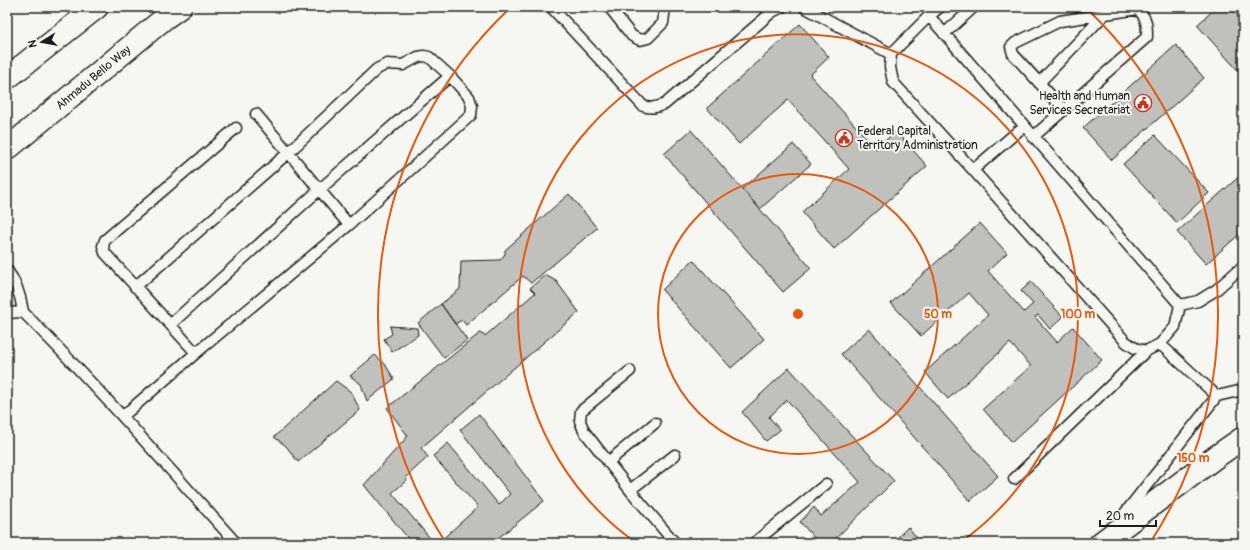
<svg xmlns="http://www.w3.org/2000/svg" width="1250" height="550" viewBox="0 0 1250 550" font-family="Pangolin,sans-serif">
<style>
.building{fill:#c0c0bd;stroke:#1c1c1c}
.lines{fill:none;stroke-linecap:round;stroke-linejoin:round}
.lane-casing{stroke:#1c1c1c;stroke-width:13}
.primary-casing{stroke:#1c1c1c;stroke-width:25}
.highway-casing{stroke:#1c1c1c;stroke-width:25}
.lane{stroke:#f6f6f2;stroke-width:10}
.primary{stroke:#f6f6f2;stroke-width:22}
.highway{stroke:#f6f6f2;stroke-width:22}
.ring{fill:none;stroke:#e8590c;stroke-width:2}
.labels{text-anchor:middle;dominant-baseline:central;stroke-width:4;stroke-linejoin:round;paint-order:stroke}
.street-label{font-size:12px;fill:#1c1c1c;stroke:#f6f6f2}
.poi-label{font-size:12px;fill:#1c1c1c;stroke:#f6f6f2;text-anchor:end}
.centre{fill:#e8590c;stroke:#f6f6f2;stroke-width:2}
.ring-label{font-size:12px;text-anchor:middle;font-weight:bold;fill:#e8590c;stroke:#f6f6f2;stroke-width:4;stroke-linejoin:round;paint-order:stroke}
</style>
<rect width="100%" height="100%" fill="#f6f6f2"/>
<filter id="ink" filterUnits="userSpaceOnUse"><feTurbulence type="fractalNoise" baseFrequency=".025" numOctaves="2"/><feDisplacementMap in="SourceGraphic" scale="8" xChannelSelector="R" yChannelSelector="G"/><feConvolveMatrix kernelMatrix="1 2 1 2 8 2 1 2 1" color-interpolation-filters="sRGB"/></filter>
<g filter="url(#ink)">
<path class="building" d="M1217 7H1230L1243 21V76L1197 25Z
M800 24 829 57 810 75 876 149 896 131 927 166 834 249 802 212 849 169 788 100 739 144 707 108Z
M1176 45 1204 78 1112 160 1083 128Z
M691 130 811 268 783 292 664 154Z
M1155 135 1209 193 1177 223 1123 164Z
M793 144 811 164 760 209 742 189Z
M1243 173V231L1206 264 1177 232Z
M569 194 597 228 531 283 523 276 466 325 462 320 455 324 441 304 460 289 461 261 500 260 505 254V250Z
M980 223 1007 253 988 271 1024 312 1033 304 1021 291 1031 282 1063 317 1050 329 1038 315 1035 317 1057 342 1073 327 1102 360 1012 442 983 409 1031 366 1010 343 948 399 925 372 988 315 969 293 921 336 891 303Z
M693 260 764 339 731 368 662 290Z
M545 275 556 281 579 312 421 448 428 457 406 477 407 480 392 493 434 543H412L364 485 408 436 387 408 480 333 485 336 535 293 530 288Z
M441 304 467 340 444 358 418 323Z
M390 326 417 328 418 335 392 352 384 339 392 334Z
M869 329 998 476 970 501 841 354Z
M375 355 385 364 394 379 367 401 361 384 350 376Z
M789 368 894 481 831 543H819L800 522 814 507 821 516 860 482 787 400 769 417 780 430 766 441 742 412Z
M336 381 351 392 360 410 298 462 286 446 274 437Z
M479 414 544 501 492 543H438L478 507 433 456 448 443 499 505 510 494 460 430Z
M908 527 921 543H903L898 537Z"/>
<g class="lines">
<defs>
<path id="lane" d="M551 7 643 106C651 109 657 107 665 104L772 12 782 7
M609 7 632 36 640 40 648 38 663 23 665 7
M804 7 891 54
M929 16 1180 305 1175 327 1160 344 1146 351 1135 348 1126 342 973 170 893 82 890 67 891 54 929 16 940 7
M944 34 974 7
M1039 83 1105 14
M256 114 349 225
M1033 137 1147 37C1147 24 1147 19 1138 9L1060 21 1015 43 1011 47 1013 54 1064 110
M973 170 1024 126
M7 270C17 283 21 297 23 312
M1180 305 1198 301 1216 290 1243 266
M7 313 23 312C97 386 166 465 236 543
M171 324 319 190 450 76
M1160 344 1217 396
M196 353 105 253 103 246 105 240 236 128
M630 371 581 411 580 421 584 431 630 490 675 543
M123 416 196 353 349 225 471 115 472 106 469 97 450 76 429 57 424 56 418 57 403 65 387 64 377 69 288 153 135 287
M608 462 655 423
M1014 479 1146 351
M630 490 675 455
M1121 518 1217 396 1243 390
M754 543 826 484"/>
<g id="primary">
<path d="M7 78 97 7"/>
<path id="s1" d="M7 149 166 17 180 7"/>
</g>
<path id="highway" d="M1101 543 1217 456 1243 438"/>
</defs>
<use href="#lane" class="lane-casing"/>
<use href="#primary" class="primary-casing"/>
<use href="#highway" class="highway-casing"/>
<use href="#lane" class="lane"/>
<use href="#primary" class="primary"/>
<use href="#highway" class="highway"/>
</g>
</g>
<g class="ring">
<circle cx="798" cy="314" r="140"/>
<path d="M635 542A280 280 0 1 1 961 542"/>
<path d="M446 543A420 420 0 0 1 509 9M1087 9A420 420 0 0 1 1150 543"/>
</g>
<defs>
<symbol id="civic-ring" viewBox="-11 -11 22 22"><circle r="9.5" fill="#f6f6f2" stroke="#c8321e" stroke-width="1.5"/><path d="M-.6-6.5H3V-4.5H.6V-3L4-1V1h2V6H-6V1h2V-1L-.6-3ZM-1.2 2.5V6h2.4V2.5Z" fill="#c8321e"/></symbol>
</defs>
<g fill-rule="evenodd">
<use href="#civic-ring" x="1133" y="93" width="20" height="20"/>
<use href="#civic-ring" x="834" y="128" width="20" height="20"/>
</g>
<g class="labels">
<g class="street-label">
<text stroke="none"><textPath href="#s1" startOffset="112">Ahmadu Bello Way</textPath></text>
</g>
<g class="poi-label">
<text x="1130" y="96">Health and Human<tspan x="1130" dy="14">Services Secretariat</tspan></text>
<text x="857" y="131" text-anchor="start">Federal Capital<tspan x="857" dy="14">Territory Administration</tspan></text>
</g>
</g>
<circle cx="798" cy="314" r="6" class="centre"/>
<g class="ring-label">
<text x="938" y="318">50 m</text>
<text x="1078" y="318">100 m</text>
<text x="1193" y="462">150 m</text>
</g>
<rect width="1250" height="550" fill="none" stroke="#f6f6f2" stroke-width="24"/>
<rect x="12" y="12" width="1226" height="526" fill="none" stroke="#1c1c1c" stroke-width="1.5" filter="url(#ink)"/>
<g transform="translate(42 42) rotate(259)" stroke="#f6f6f2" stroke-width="3" paint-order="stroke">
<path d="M0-3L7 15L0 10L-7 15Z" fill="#1c1c1c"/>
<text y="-6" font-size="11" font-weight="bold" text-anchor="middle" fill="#1c1c1c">N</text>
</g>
<path d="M1100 520v6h56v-6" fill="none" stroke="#1c1c1c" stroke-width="2"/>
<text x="1106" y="520" font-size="12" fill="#1c1c1c" stroke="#f6f6f2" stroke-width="3" paint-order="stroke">20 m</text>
</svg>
